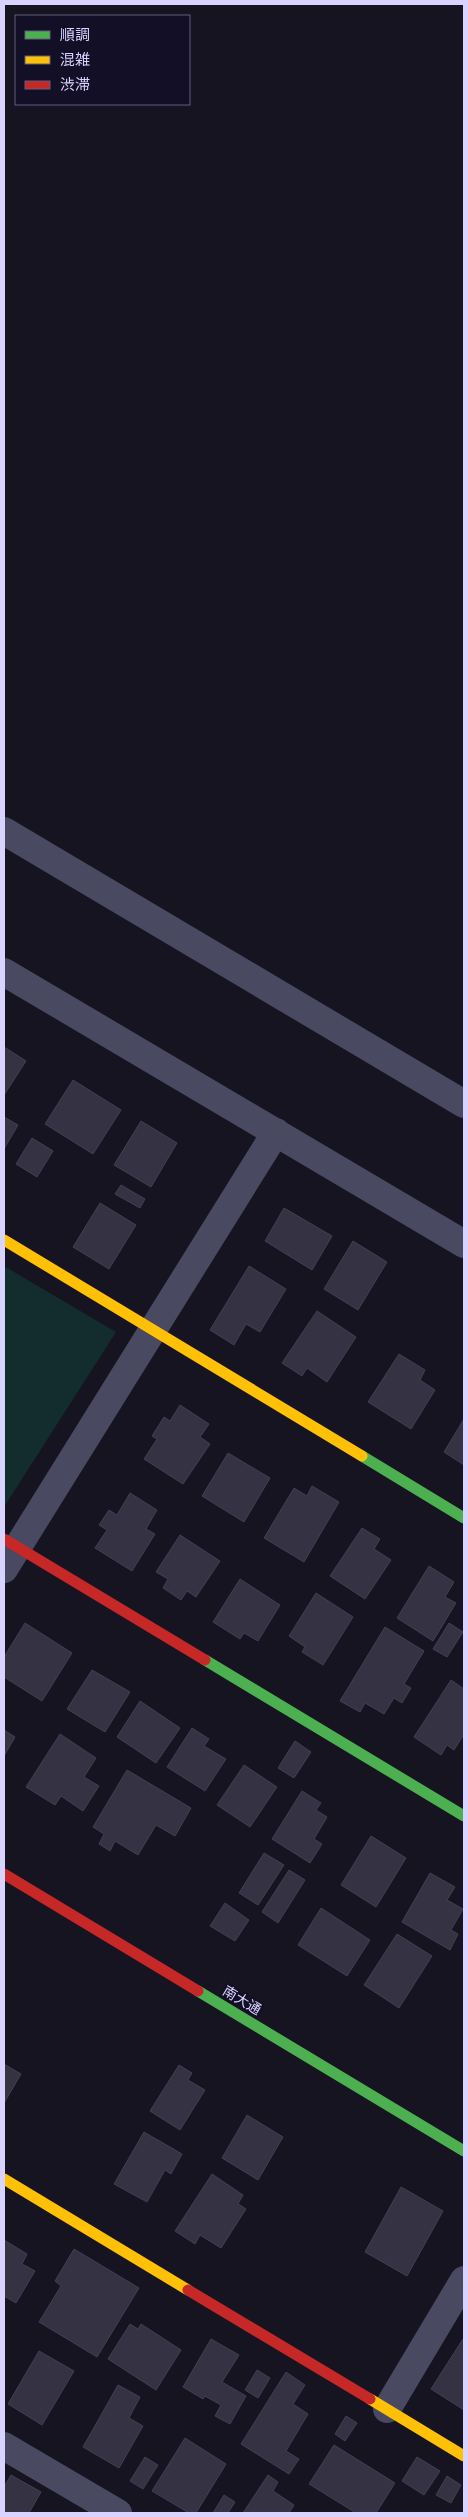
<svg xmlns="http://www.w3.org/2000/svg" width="468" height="2517" viewBox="0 0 468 2517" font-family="Arial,'Noto Sans JP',sans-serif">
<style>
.green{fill:#132c2d}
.building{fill:#343243;stroke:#433f54}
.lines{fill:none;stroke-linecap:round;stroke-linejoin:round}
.street{stroke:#4a4962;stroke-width:28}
.fast{stroke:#4caf50;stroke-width:11}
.slow{stroke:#ffc107;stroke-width:11}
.jam{stroke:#c62828;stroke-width:11}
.labels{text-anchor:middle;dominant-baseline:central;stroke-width:4.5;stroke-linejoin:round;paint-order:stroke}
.street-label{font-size:14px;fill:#d9d4ff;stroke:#130f26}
</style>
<rect width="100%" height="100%" fill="#161421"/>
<path class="green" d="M4 1266 116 1332 4 1507Z"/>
<path class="building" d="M4 1047 26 1061 4 1095Z
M73 1080 121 1110 93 1154 45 1124Z
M4 1117 18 1125 4 1149Z
M141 1121 177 1143 151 1187 114 1165Z
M32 1138 53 1151 37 1177 16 1164Z
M121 1185 145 1199 140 1208 115 1194Z
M100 1203 136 1225 109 1269 73 1247Z
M284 1208 332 1236 312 1270 265 1241Z
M353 1241 387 1262 358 1310 324 1289Z
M249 1266 286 1289 260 1332 246 1324 234 1345 210 1330Z
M317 1311 356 1337 327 1382 307 1368 302 1376 282 1363Z
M399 1354 425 1370 420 1380 435 1390 411 1429 368 1402Z
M180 1405 209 1424 200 1437 210 1444 183 1484 144 1459 157 1439 152 1436 164 1417 170 1421Z
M464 1419V1465L444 1452Z
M228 1453 270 1478 244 1522 202 1496Z
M312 1486 339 1502 304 1562 264 1538 294 1488 307 1496Z
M130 1493 157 1510 146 1529 155 1534 132 1571 95 1548 107 1530 99 1525 109 1510 117 1515Z
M362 1528 380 1539 374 1549 391 1560 365 1599 330 1576Z
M180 1535 220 1561 196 1597 187 1591 181 1600 163 1588 168 1579 156 1572Z
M429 1566 454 1582 445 1597 456 1603 433 1641 397 1618Z
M240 1579 280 1605 258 1641 244 1633 240 1639 213 1622Z
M316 1593 353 1617 323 1665 302 1652 305 1647 289 1636Z
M25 1623 72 1653 42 1701 4 1677V1657Z
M449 1623 463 1632 447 1657 433 1649Z
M385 1627 424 1651 404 1684 411 1688 402 1703 394 1698 384 1714 365 1703 360 1712 340 1701Z
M92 1670 130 1692 105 1732 67 1709Z
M451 1680 464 1689V1734L454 1750 447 1745 441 1755 414 1737Z
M140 1701 180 1728 156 1763 117 1737Z
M192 1728 209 1739 204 1746 226 1759 205 1791 167 1767Z
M4 1730 15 1737 4 1756Z
M60 1734 96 1758 84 1777 99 1786 83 1811 61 1796 55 1805 26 1787Z
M295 1741 311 1752 294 1778 278 1768Z
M244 1765 277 1787 250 1827 217 1805Z
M127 1770 191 1808 175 1836 156 1825 138 1855 115 1841 110 1851 99 1844 104 1834 93 1827Z
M302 1791 321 1803 316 1810 327 1817 314 1839 322 1844 310 1863 272 1839Z
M371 1836 406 1858 376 1907 341 1885Z
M264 1853 284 1865 258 1905 239 1893Z
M289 1870 305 1880 278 1923 262 1912Z
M430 1873 455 1887 447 1900 463 1909 451 1930 458 1934 450 1950 402 1922Z
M225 1903 249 1920 235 1941 210 1926Z
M321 1908 370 1940 347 1976 298 1945Z
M397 1934 432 1956 399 2008 364 1985Z
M4 2064 21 2074 4 2103Z
M179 2065 192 2073 188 2080 205 2090 180 2130 150 2111Z
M247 2115 283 2137 258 2180 222 2158Z
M144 2132 182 2154 171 2174 165 2170 147 2202 114 2184Z
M212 2174 243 2195 238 2204 246 2209 221 2248 200 2235 195 2244 175 2231Z
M401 2187 443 2211 407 2276 365 2252Z
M4 2240 27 2254 22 2264 35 2271 16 2303 4 2296Z
M74 2249 139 2288 97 2357 39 2322 61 2286 55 2281Z
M130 2324 138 2329 141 2324 181 2350 156 2390 108 2359Z
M211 2339 239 2355 222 2382 246 2396 230 2424 215 2416 221 2405 205 2396 203 2399 183 2387Z
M463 2339 464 2340V2410L431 2389Z
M39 2351 74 2371 42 2425 8 2404Z
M257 2370 270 2378 258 2398 245 2390Z
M286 2372 305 2385 293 2404 308 2414 286 2451 299 2459 289 2474 241 2444Z
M118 2385 140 2397 129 2418 143 2426 119 2468 83 2447Z
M346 2416 357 2423 345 2441 335 2434Z
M185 2438 226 2464 196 2513H189L152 2491Z
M334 2445 395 2483 376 2513H356L309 2484Z
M145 2457 158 2465 143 2489 130 2481Z
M417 2457 440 2471 424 2495 402 2481Z
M11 2475 41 2492 29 2513H4V2487Z
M268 2475 278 2482 273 2491 294 2505 289 2513H243Z
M447 2476 461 2485 451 2503 436 2495Z
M224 2495 235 2502 228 2513H213Z"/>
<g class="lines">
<path class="street" d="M4 831 464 1104
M4 972 464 1244
M4 1569 276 1132
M387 2409 464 2280
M4 2446 118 2513"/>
<path class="fast" d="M362 1456 464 1518
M205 1660 464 1816
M198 1991 464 2151"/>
<path class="slow" d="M4 1240 362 1456
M4 2179 188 2290
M370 2399 464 2456"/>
<path class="jam" d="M4 1539 205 1660
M4 1874 198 1991
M188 2290 370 2399"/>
</g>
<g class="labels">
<g class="street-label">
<text transform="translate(242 2000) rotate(31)">南大通</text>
</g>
</g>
<rect width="468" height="2517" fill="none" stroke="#d9d4ff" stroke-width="10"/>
<rect x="15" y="15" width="175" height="90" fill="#130f26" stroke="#625e7d"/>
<rect x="25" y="31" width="25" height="8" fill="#4caf50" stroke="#625e7d"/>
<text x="60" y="40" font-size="15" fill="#d9d4ff">順調</text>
<rect x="25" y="56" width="25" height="8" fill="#ffc107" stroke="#625e7d"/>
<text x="60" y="65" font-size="15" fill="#d9d4ff">混雑</text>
<rect x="25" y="81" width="25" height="8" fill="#c62828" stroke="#625e7d"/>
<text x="60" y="90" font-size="15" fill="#d9d4ff">渋滞</text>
</svg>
